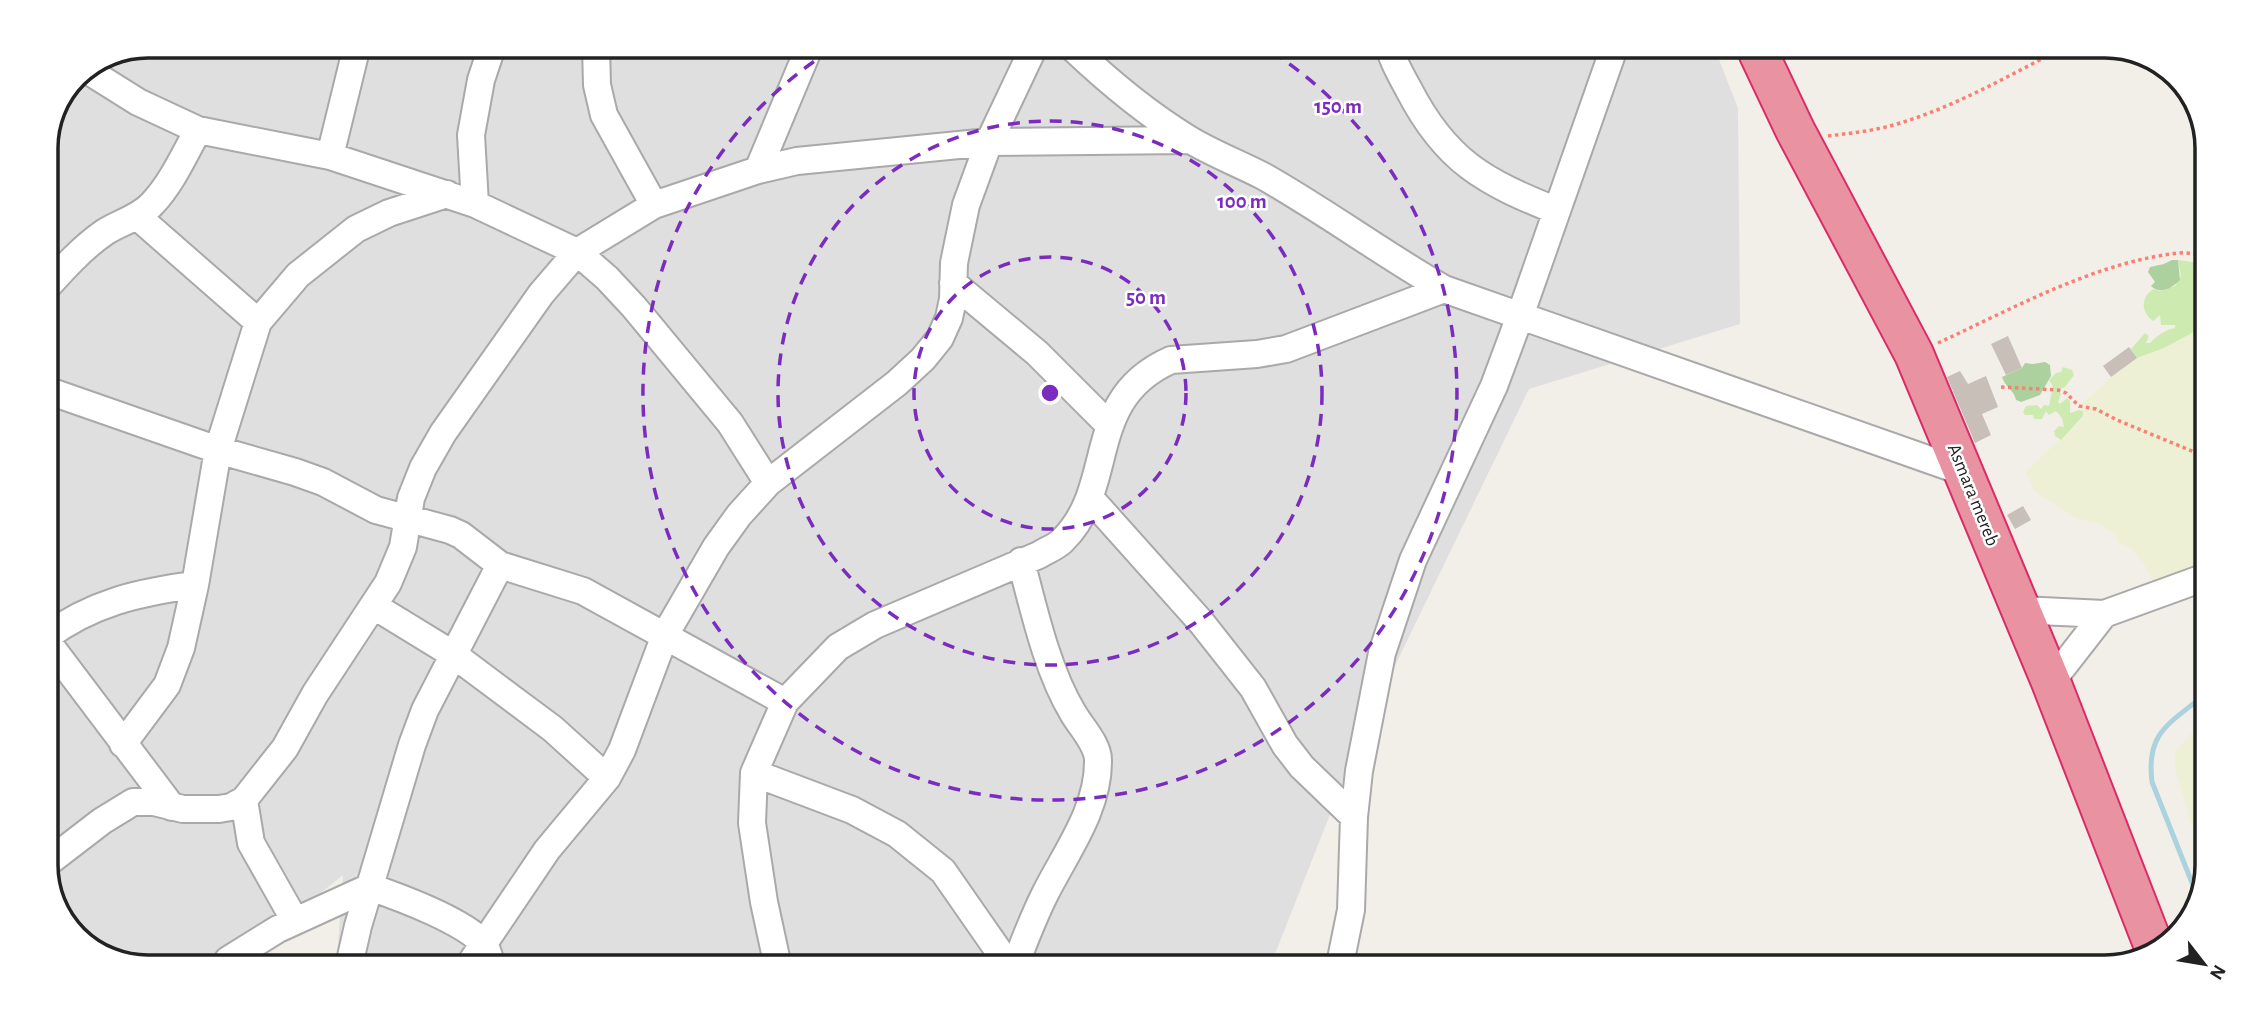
<svg xmlns="http://www.w3.org/2000/svg" width="2253" height="1013" viewBox="0 0 2253 1013" font-family="'Alegreya Sans',sans-serif">
<style>
.residential{fill:#e0dfdf}
.farmland{fill:#eef0d5}
.grass{fill:#cdebb0}
.forest{fill:#add19e}
.lines{fill:none;stroke-linecap:round;stroke-linejoin:round}
.stream{stroke:#aad3df;stroke-width:5}
.building{fill:#c7bfb8}
.minor-casing{stroke:#a9a9a9;stroke-width:30}
.highway-casing{stroke:#dc2a67;stroke-width:42}
.path{stroke:#fa8072;stroke-width:3.5;stroke-dasharray:3.5 3.5;stroke-linecap:butt}
.minor{stroke:#fff;stroke-width:26}
.highway{stroke:#e892a2;stroke-width:38}
.ring{fill:none;stroke:#7b2cbf;stroke-width:3.5;stroke-dasharray:12 9}
.labels{text-anchor:middle;dominant-baseline:central;stroke-width:5;stroke-linejoin:round;paint-order:stroke}
.street-label{font-size:19px;fill:#222;stroke:#fff}
.rim{fill:none;stroke:#222;stroke-width:3.5}
.centre{fill:#7b2cbf;stroke:#fff;stroke-width:3.5}
.ring-label{font-size:21px;text-anchor:middle;font-weight:bold;fill:#7b2cbf;stroke:#fff;stroke-width:5;stroke-linejoin:round;paint-order:stroke}
</style>
<rect width="100%" height="100%" fill="#f2efe9"/>
<path class="residential" d="M148 46 1716 52 1738 108 1740 324 1529 389 1361 736 1271 964 337 960 343 875 237 960H108L63 922 46 873V141L76 75Z"/>
<path class="farmland" d="M2205 326 2203 565 2154 584 2144 564 2130 547 2118 543 2115 534 2097 523 2078 519 2035 492 2025 472 2081 420 2083 416 2082 404 2111 377 2137 358 2164 348Z
M2201 722 2200 840 2191 824 2175 768V752Z"/>
<path class="grass" d="M2178 260 2206 264 2205 326 2164 348 2137 358 2131 349 2145 333 2149 336 2146 343H2150C2156 336 2167 329 2175 328V325H2161L2160 315 2153 321C2140 312 2141 296 2154 289L2160 291 2175 286 2181 276Z
M2063 367 2072 370 2074 375 2065 387 2058 390 2061 394 2058 402 2060 404 2067 398 2070 401V413L2079 410 2083 411V416L2061 440 2055 436 2054 431 2059 426 2064 427 2062 418 2056 411 2049 415 2046 411 2042 419H2034L2033 415H2025L2023 412 2026 406 2037 405 2041 409 2044 405 2049 406 2053 386 2049 380 2056 373 2061 372Z"/>
<path class="forest" d="M2172 260H2178L2180 280C2172 288 2161 295 2151 286L2155 282 2148 272 2150 267 2164 264Z
M2045 362 2050 365 2051 376 2040 395 2021 402 2016 400C2014 390 2005 387 2002 377L2022 368 2025 363 2033 364Z"/>
<g class="lines">
<path class="stream" d="M2200 903 2152 782C2146 734 2167 725 2202 697"/>
</g>
<path class="building" d="M2008 336 2022 368 2006 375 1991 344Z
M2129 347 2137 358 2111 377 2103 366Z
M1960 371 1968 384 1986 376 1998 407 1982 414 1991 435 1975 443 1947 377Z
M2023 506 2031 520 2015 529 2007 515Z"/>
<g class="lines">
<defs>
<path id="minor" d="M596 47 597 85 604 115 654 205
M1074 49C1109 82 1146 113 1187 138 1211 153 1238 163 1263 176 1325 211 1383 254 1444 289L1964 472
M1390 50C1394 64 1402 77 1409 90 1446 162 1485 182 1557 211
M87 70 138 102 198 130 330 156 475 204 577 252 607 278 634 307 730 423 768 483
M330 156 357 46
M758 170 809 48
M475 204 471 135 481 80 492 47
M138 217 258 322
M953 283 1037 353 1110 426
M46 288C64 268 83 247 105 232 121 222 139 218 152 204 172 183 184 155 198 130
M46 390 218 450 295 472 323 482 376 510 450 530 461 535 500 565 583 591 785 702
M1090 498 1201 622 1253 688 1285 745 1302 767 1354 817
M374 606 454 655 553 729 607 778
M2019 610 2104 614 2203 578
M46 637C92 603 139 592 195 585
M46 640 172 807
M2051 682 2104 614
M123 744 167 685 181 648 195 585 218 450 258 322 298 275 356 229 389 213 447 194
M754 773 852 810 897 834 943 871 1007 963
M244 800 251 843 295 921
M46 864 102 821 133 802H154L183 809H219L231 807 244 800 285 748 315 694 388 583 403 547 411 498 423 468 443 433 541 294 577 252 654 205 758 170 797 161 989 142 1189 140
M228 960 278 929 370 887C399 897 464 921 484 944 487 948 488 955 490 959
M350 961 358 926 412 745 425 710 500 565
M472 961 547 850 607 778 622 750 665 635 716 547 739 515 768 483 897 383 923 359 940 338 949 318 953 299 954 263 966 205 989 142 1033 49
M777 962 764 902 752 823 754 773 785 702 838 647 875 625 1039 555C1047 550 1056 547 1062 541 1118 487 1082 399 1171 360L1257 354 1286 349 1444 289
M1016 963C1025 939 1034 916 1045 894 1066 852 1099 809 1098 760 1098 744 1081 727 1073 713 1047 670 1034 610 1021 561
M1340 964 1351 910 1354 817 1359 771 1382 653 1413 560 1494 386 1520 316 1613 51"/>
<path id="highway" d="M1758 52 1795 130 1914 354 2051 682 2156 952"/>
</defs>
<use href="#minor" class="minor-casing"/>
<use href="#highway" class="highway-casing"/>
<path class="path" d="M1828 136C1851 133 1874 131 1897 124 1951 108 2003 79 2053 53
M1938 343C2014 308 2096 262 2179 253 2188 252 2198 255 2206 256
M2001 387 2058 390 2066 393 2079 406 2096 409 2117 420 2204 456"/>
<use href="#minor" class="minor"/>
<use href="#highway" class="highway"/>
</g>
<g class="ring">
<circle cx="1050" cy="393" r="136"/>
<circle cx="1050" cy="393" r="272"/>
<path d="M1272 52A407 407 0 1 1 831 50"/>
</g>
<g class="labels">
<g class="street-label">
<text transform="translate(1973 495) rotate(68)">Asmara mereb</text>
</g>
</g>
<path d="M0 0H2253V1013H0ZM148 58H2105A90 90 0 0 1 2195 148V865A90 90 0 0 1 2105 955H148A90 90 0 0 1 58 865V148A90 90 0 0 1 148 58Z" fill="#fff" fill-rule="evenodd"/>
<path class="rim" d="M148 58H2105A90 90 0 0 1 2195 148V865A90 90 0 0 1 2105 955H148A90 90 0 0 1 58 865V148A90 90 0 0 1 148 58Z"/>
<circle cx="1050" cy="393" r="10" class="centre"/>
<g class="ring-label">
<text x="1338" y="113">150 m</text>
<text x="1242" y="208">100 m</text>
<text x="1146" y="304">50 m</text>
</g>
<g transform="translate(2204 964) rotate(121)" stroke="#ffffff" stroke-width="5" paint-order="stroke">
<path d="M0-5L12 26L0 18L-12 26Z" fill="#222222"/>
<text y="-10" font-size="19" font-weight="bold" text-anchor="middle" fill="#222222">N</text>
</g>
</svg>
